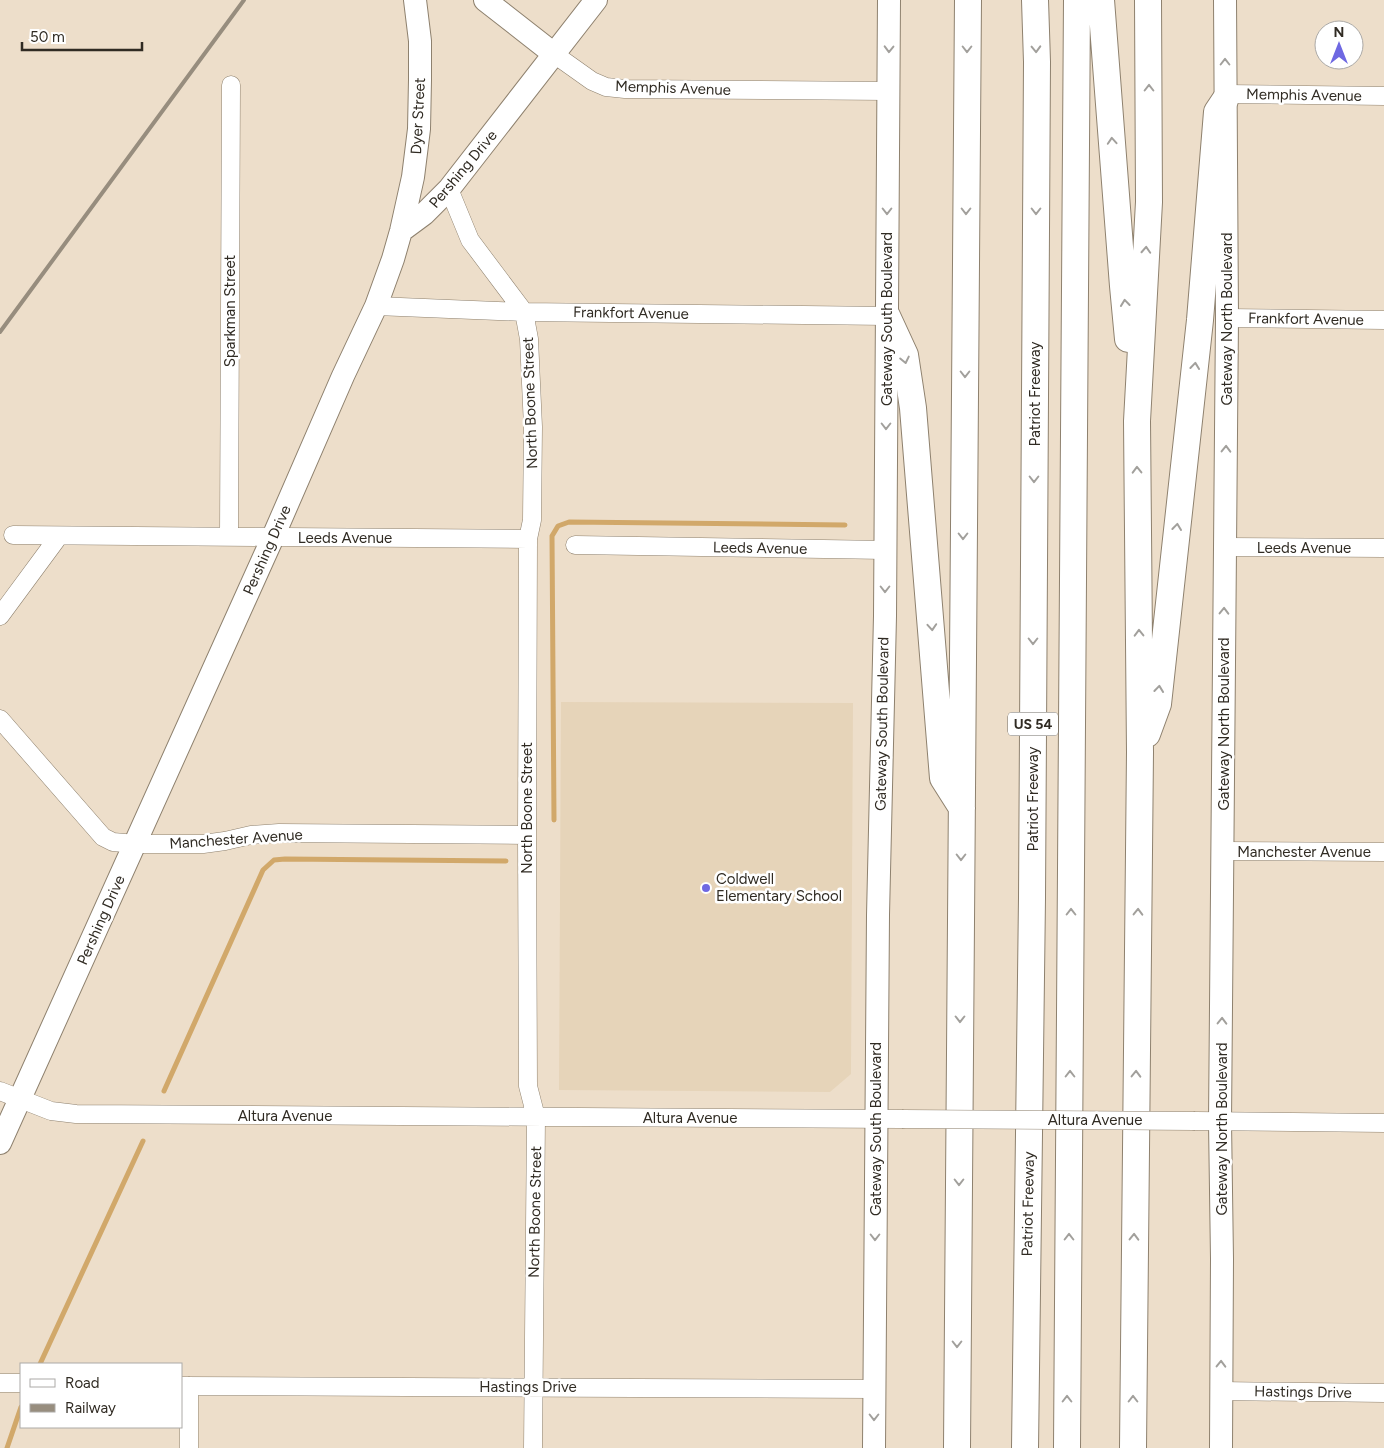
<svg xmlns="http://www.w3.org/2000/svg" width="1384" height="1448" viewBox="0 0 1384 1448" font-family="Figtree,sans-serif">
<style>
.built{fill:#e6d4b9}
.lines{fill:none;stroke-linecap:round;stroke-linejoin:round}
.stream{stroke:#d1a86a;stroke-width:5}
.minor-casing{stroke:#8e816e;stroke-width:19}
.major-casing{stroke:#8e816e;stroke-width:24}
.highway-casing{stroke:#8e816e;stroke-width:28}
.minor{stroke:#fff;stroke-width:18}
.major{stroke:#fff;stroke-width:22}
.highway{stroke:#fff;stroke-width:26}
.rail{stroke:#978d7e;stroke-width:4}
.minor-bridge-casing{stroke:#8e816e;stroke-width:19;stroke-linecap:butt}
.minor-bridge{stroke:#fff;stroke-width:18}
.oneway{stroke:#a2a09c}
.poi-dot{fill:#6e68e2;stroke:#fff;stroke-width:2}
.labels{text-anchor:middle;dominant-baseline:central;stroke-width:5;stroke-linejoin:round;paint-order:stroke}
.shield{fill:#fff;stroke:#6e6b65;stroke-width:1}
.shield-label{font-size:14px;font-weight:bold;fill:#302b23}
.street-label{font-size:15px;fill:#302b23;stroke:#fff}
.poi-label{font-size:15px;fill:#302b23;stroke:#fff;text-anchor:start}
</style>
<rect width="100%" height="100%" fill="#eddeca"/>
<path class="built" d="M561 702 853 703 851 1074 830 1092 559 1090Z"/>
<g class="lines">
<path class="stream" d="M554 820 552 536 558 526 569 522 845 525
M164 1091 263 870 274 860 285 859 506 861
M40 1364 143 1141
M7 1448 21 1407"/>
<defs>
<path id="minor" d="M554 54 592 81 606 87 625 89 888 91
M1225 94 1384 96
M449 189 470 240 524 312 529 339 533 427 532 520 528 539 527 835 528 1086 536 1117 533 1448
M376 306 524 312 887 316
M1227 318 1384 320
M13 535 528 539
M229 537 231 85
M575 545 885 550
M1225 547 1384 548
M0 616 59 536
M0 719 103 837 113 842 136 844H203L225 841 251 835 279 833 527 835
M1223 851 1384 852
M0 1091 51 1111 76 1114 902 1119
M1195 1121 1384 1123
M0 1383H21
M181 1386 874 1389
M189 1386V1448
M1221 1391 1384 1393"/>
<path id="major" d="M485 0 554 54
M401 231 424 214 449 189 596 0
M0 1143 273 537 343 376 376 306 393 259 401 231 413 177 419 129 420 80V41L415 0
M874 1448 878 915 885 616 889 0
M1221 1448 1222 1259 1220 1122 1227 318 1225 0"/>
<path id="highway" d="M1101 0 1123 286 1128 339
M887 316 905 355 913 408 943 778 962 808
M1147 734 1158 704 1200 320 1217 112 1225 100
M957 1448 968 0
M1025 1448 1032 898 1037 62 1035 0
M1067 1448 1077 0
M1133 1448 1140 752 1137 421 1149 202 1148 0"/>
</defs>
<use href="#minor" class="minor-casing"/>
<use href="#major" class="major-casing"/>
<use href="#highway" class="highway-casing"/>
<use href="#minor" class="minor"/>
<use href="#major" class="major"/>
<use href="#highway" class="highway"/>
<path class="rail" d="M0 332 244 0"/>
<defs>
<path id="minor-bridge" d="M902 1119 1195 1121"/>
</defs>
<use href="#minor-bridge" class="minor-bridge-casing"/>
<use href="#minor-bridge" class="minor-bridge"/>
</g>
<defs><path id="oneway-chevron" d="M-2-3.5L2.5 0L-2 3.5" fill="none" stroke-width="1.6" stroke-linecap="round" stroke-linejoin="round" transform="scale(1.25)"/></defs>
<g class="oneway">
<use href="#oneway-chevron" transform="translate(889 49) rotate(91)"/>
<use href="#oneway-chevron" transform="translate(967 49) rotate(90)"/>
<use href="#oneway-chevron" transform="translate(1036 49) rotate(88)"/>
<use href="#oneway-chevron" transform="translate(1225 62) rotate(-90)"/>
<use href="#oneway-chevron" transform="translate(1149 88) rotate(-90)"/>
<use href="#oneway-chevron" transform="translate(1112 141) rotate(-94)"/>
<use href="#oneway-chevron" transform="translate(887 211) rotate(90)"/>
<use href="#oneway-chevron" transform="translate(966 211) rotate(90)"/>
<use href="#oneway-chevron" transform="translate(1036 211) rotate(90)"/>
<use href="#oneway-chevron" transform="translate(1146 250) rotate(-87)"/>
<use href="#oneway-chevron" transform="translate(1125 303) rotate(-96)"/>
<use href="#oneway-chevron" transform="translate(905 360) rotate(78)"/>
<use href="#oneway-chevron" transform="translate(1195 366) rotate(-84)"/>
<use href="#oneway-chevron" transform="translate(965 374) rotate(90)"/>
<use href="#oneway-chevron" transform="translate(886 426) rotate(90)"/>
<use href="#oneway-chevron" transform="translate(1226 449) rotate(-89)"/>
<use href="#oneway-chevron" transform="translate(1137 470) rotate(-91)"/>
<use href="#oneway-chevron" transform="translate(1034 479) rotate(90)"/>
<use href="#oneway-chevron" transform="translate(1177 527) rotate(-83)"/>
<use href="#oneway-chevron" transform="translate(963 536) rotate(90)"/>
<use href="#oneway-chevron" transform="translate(885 589) rotate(90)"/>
<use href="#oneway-chevron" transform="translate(1224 611) rotate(-89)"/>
<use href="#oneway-chevron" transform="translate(932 627) rotate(86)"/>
<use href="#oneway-chevron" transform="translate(1139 633) rotate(-91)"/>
<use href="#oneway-chevron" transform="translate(1033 641) rotate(90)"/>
<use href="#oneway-chevron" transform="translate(1159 689) rotate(-84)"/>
<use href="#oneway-chevron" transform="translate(961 857) rotate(90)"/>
<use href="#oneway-chevron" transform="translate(1071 912) rotate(-90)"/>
<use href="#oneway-chevron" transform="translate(1138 912) rotate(-89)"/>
<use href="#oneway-chevron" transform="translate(960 1019) rotate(90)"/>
<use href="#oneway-chevron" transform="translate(1222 1021) rotate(-89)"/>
<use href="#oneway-chevron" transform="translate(1070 1074) rotate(-90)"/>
<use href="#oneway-chevron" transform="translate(1136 1074) rotate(-89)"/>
<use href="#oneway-chevron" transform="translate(959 1182) rotate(90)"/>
<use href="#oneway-chevron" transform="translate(875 1237) rotate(90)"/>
<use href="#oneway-chevron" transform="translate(1069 1237) rotate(-90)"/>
<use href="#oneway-chevron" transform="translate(1134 1237) rotate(-89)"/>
<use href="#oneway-chevron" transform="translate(957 1344) rotate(90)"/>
<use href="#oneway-chevron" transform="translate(1221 1364) rotate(-89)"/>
<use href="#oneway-chevron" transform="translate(1067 1399) rotate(-90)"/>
<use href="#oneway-chevron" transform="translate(1133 1399) rotate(-90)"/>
<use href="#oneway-chevron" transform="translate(874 1417) rotate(90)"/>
</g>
<circle class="poi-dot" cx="706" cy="888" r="5"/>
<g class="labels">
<rect class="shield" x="1008" y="712.5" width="50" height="23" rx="4"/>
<g class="shield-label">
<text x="1033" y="724">US 54</text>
</g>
<g class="street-label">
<text transform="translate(673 88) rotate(2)">Memphis Avenue</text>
<text transform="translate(1304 95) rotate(1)">Memphis Avenue</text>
<text transform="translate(418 116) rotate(-87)">Dyer Street</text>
<text transform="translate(463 169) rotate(-50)">Pershing Drive</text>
<text transform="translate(230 311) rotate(-90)">Sparkman Street</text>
<text transform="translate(631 313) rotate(1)">Frankfort Avenue</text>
<text transform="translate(887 319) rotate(-90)">Gateway South Boulevard</text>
<text transform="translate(1227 319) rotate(-90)">Gateway North Boulevard</text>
<text transform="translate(1306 319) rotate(1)">Frankfort Avenue</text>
<text transform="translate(1035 394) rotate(-90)">Patriot Freeway</text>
<text transform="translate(530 403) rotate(-92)">North Boone Street</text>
<text x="345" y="538">Leeds Avenue</text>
<text transform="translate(760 548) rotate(1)">Leeds Avenue</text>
<text x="1304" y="548">Leeds Avenue</text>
<text transform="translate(267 550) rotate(-66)">Pershing Drive</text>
<text transform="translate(882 724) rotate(-89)">Gateway South Boulevard</text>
<text transform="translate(1224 724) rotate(-90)">Gateway North Boulevard</text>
<text transform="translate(1033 799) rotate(-90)">Patriot Freeway</text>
<text transform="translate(527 808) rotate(-90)">North Boone Street</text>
<text transform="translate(236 839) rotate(-4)">Manchester Avenue</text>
<text x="1304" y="852">Manchester Avenue</text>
<text transform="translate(101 920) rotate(-66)">Pershing Drive</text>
<text x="285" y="1116">Altura Avenue</text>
<text x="690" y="1118">Altura Avenue</text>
<text x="1095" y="1120">Altura Avenue</text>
<text transform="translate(876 1129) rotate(-90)">Gateway South Boulevard</text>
<text transform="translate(1222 1129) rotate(-90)">Gateway North Boulevard</text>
<text transform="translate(1028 1204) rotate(-89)">Patriot Freeway</text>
<text transform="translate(535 1212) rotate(-89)">North Boone Street</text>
<text x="528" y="1387">Hastings Drive</text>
<text transform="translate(1303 1392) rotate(1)">Hastings Drive</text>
</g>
<g class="poi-label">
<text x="716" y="879">Coldwell<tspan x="716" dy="17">Elementary School</tspan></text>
</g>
</g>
<rect x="20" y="1363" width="162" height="65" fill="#ffffff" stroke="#acaaa7"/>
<rect x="30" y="1379" width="25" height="8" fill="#ffffff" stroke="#acaaa7"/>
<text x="65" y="1388" font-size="15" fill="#302b23">Road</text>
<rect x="30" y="1404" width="25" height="8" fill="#978d7e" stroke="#acaaa7"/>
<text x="65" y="1413" font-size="15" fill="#302b23">Railway</text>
<g transform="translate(1339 45)"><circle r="24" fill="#ffffff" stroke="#acaaa7"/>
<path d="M0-4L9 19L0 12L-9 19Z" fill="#6e68e2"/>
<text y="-8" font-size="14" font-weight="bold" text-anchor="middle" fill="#302b23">N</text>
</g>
<path d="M22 42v8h120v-8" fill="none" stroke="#302b23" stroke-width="2.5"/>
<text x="30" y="42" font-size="15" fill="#302b23" stroke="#ffffff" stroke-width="4" paint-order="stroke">50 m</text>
</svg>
